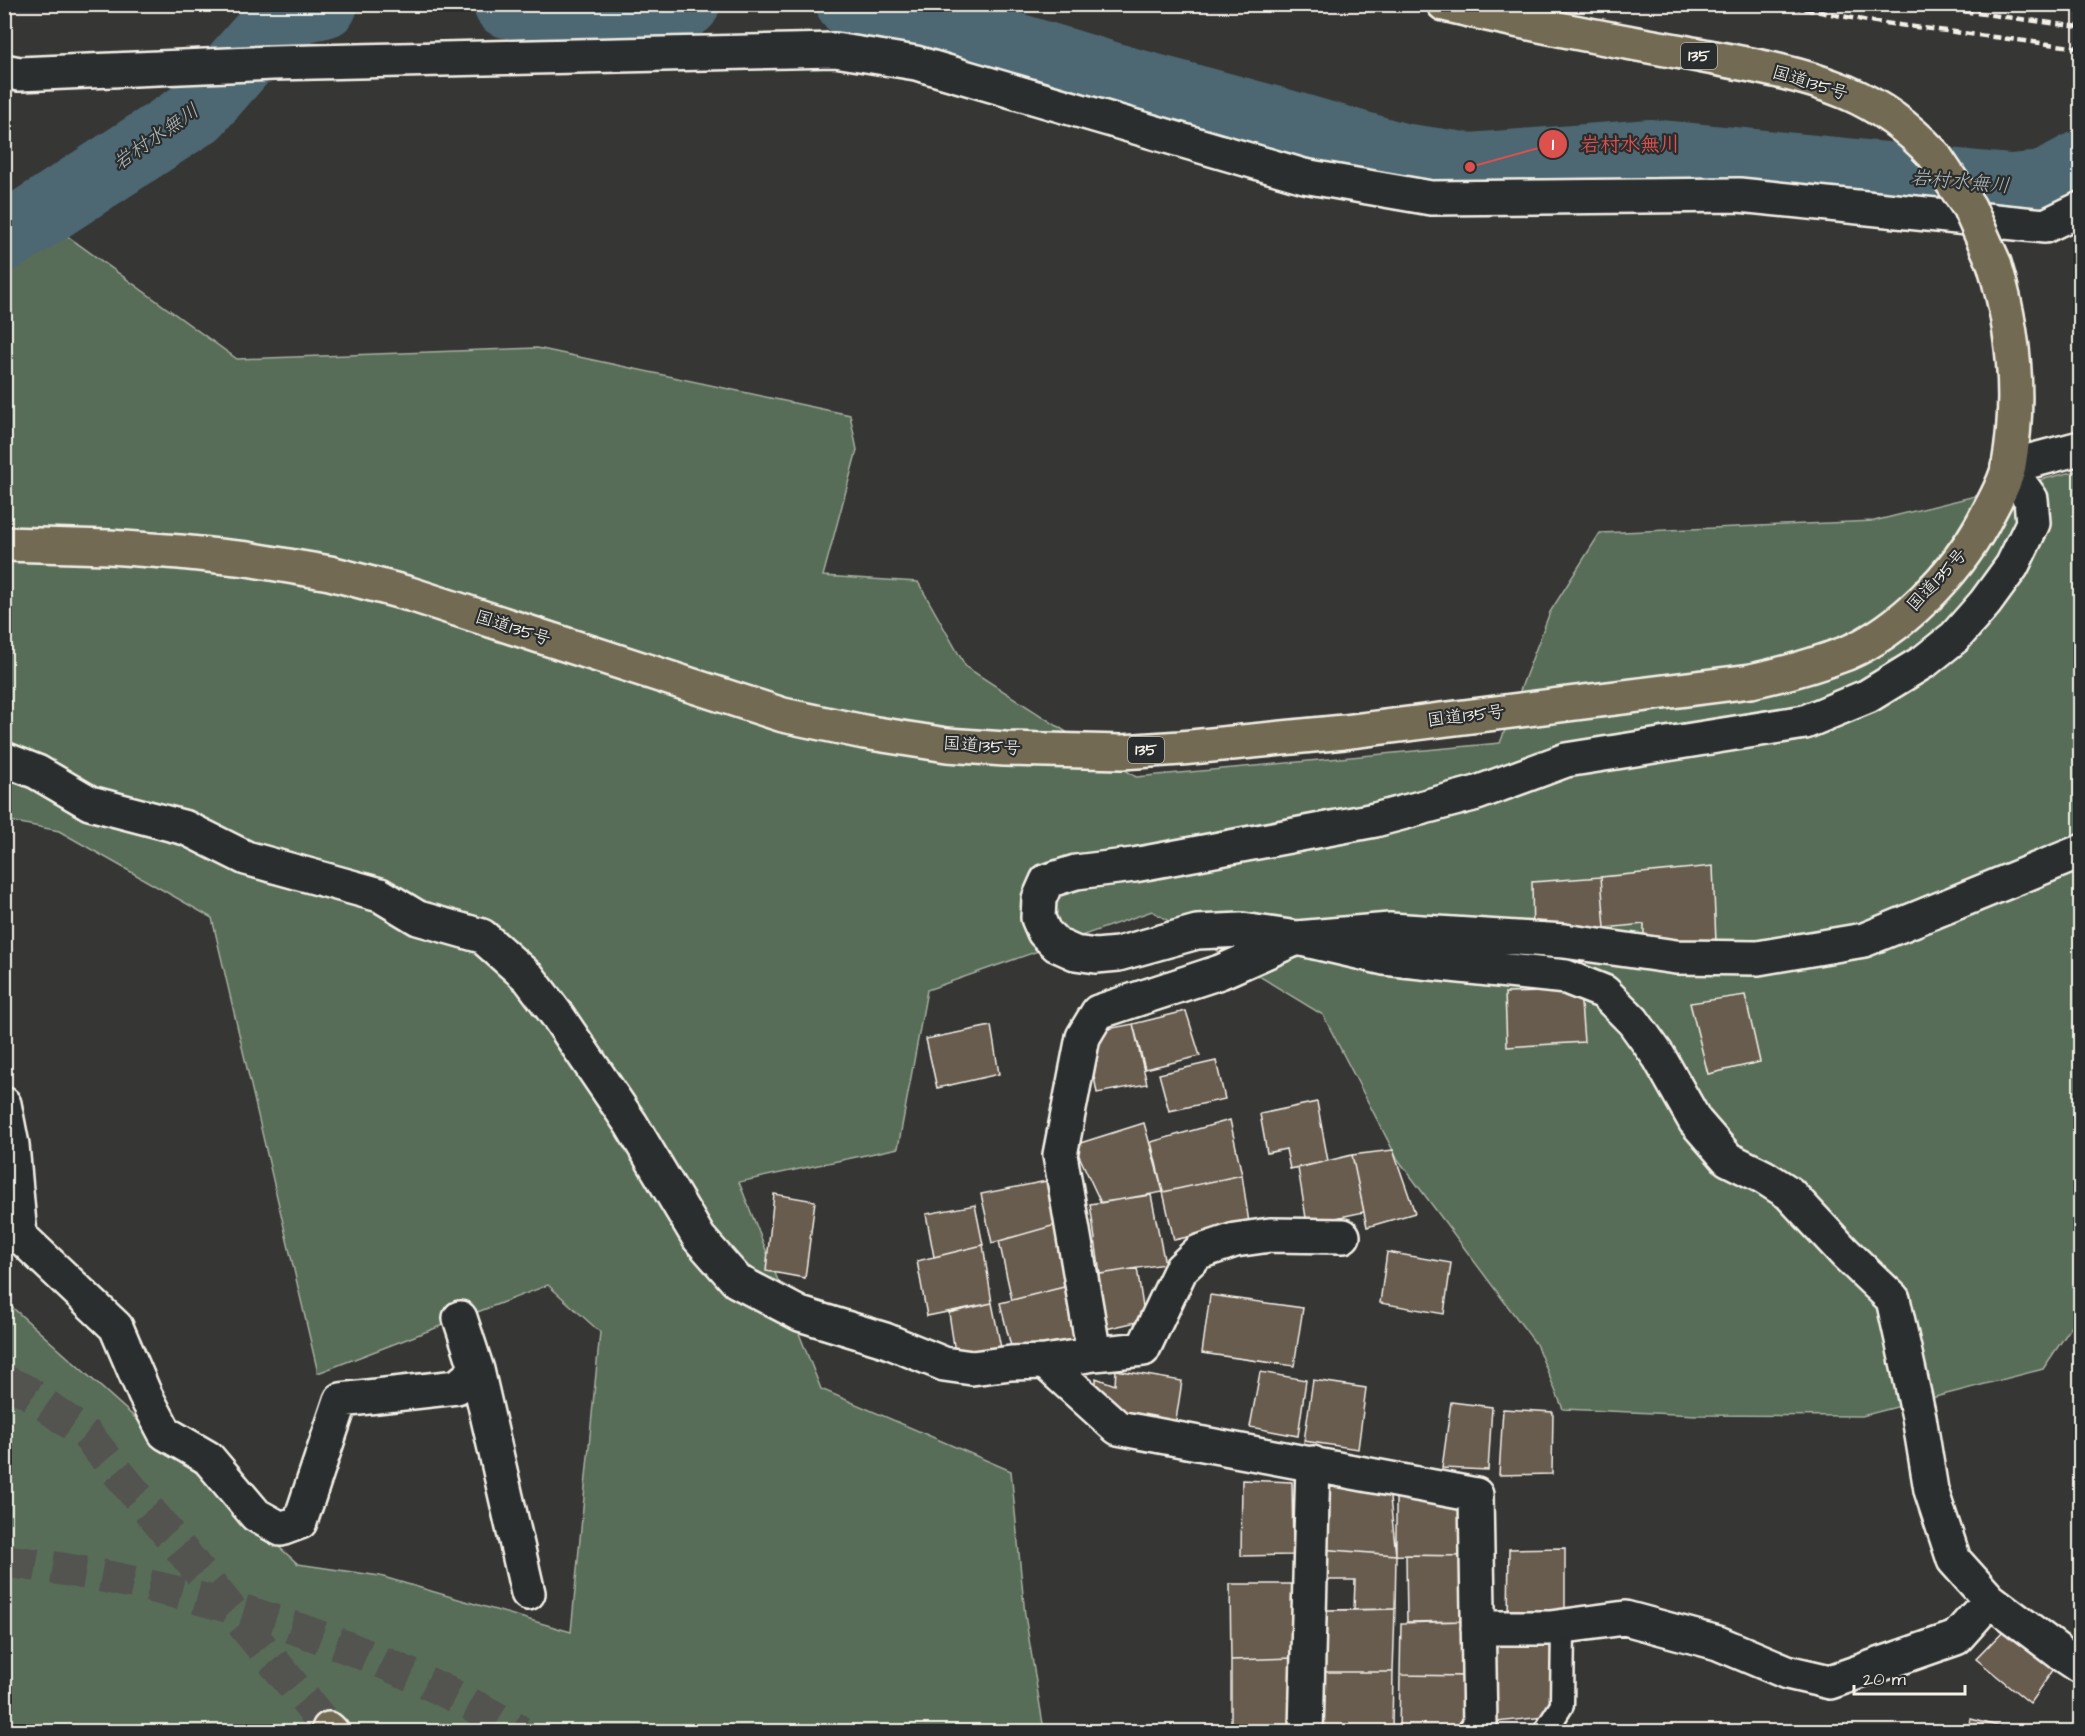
<svg xmlns="http://www.w3.org/2000/svg" width="2085" height="1736" viewBox="0 0 2085 1736" font-family="'Architects Daughter','Klee One',sans-serif">
<style>
.green{fill:#586d58;stroke:#a6afa0;stroke-width:1.5}
.lines{fill:none;stroke-linecap:round;stroke-linejoin:round}
.river{stroke:#4d6772;stroke-width:68}
.building{fill:#685b4f;stroke:#f4f1e8;stroke-width:1.5}
.trunk-tunnel{stroke:#525250;stroke-width:33;stroke-dasharray:33 16;stroke-linecap:butt}
.service-casing{stroke:#f4f1e8;stroke-width:27}
.minor-casing{stroke:#f4f1e8;stroke-width:38}
.trunk-casing{stroke:#f4f1e8;stroke-width:38}
.service{stroke:#2a2d2e;stroke-width:22}
.minor{stroke:#2a2d2e;stroke-width:33}
.trunk{stroke:#736b52;stroke-width:33}
.rail{stroke:#f4f1e8;stroke-width:4.5;stroke-dasharray:9 4.5;stroke-linecap:butt}
.trunk-bridge-casing{stroke:#f4f1e8;stroke-width:38;stroke-linecap:butt}
.trunk-bridge{stroke:#736b52;stroke-width:33}
.labels{text-anchor:middle;dominant-baseline:central;stroke-width:4.5;stroke-linejoin:round;paint-order:stroke}
.shield{fill:#2a2d2e;stroke:#b7b6b0;stroke-width:1.5}
.shield-label{font-size:16px;font-weight:bold;fill:#f4f1e8}
.street-label{font-size:18px;fill:#f4f1e8;stroke:#2a2d2e}
.water-label{font-size:20px;font-style:italic;fill:#b1bab9;stroke:#2a2d2e}
.leader{fill:none;stroke:#dc504e;stroke-width:2}
.callout-dot{fill:#dc504e;stroke:#2a2d2e;stroke-width:2}
.mark-label{font-size:18px;text-anchor:middle;font-weight:bold;fill:#fff}
.callout-label{font-size:20px;text-anchor:middle;font-weight:bold;fill:#dc504e;stroke:#2a2d2e;stroke-width:4.5;stroke-linejoin:round;paint-order:stroke}
</style>
<rect width="100%" height="100%" fill="#363635"/>
<filter id="ink" filterUnits="userSpaceOnUse"><feTurbulence type="fractalNoise" baseFrequency=".0167" numOctaves="2"/><feDisplacementMap in="SourceGraphic" scale="12" xChannelSelector="R" yChannelSelector="G"/><feConvolveMatrix kernelMatrix="1 2 1 2 8 2 1 2 1" color-interpolation-filters="sRGB"/></filter>
<g filter="url(#ink)">
<path class="green" d="M5 191 237 359 537 348 850 415 857 450 823 576 918 582 966 667 1136 777 1500 743 1550 612 1600 533 1874 521 2080 470V1314L2043 1369 1862 1416 1698 1415 1563 1409 1536 1344 1397 1158 1323 1015 1152 911 927 990 898 1148 739 1182 821 1389 1011 1471 1025 1615 1043 1724 1056 1731 5 1732 4 1300 298 1564 380 1576 571 1632 600 1332 548 1285 318 1373 212 918 59 831 5 820Z"/>
<g class="lines">
<path class="river" d="M507 4 650 9 686 4
M850 4 919 18 1125 80 1277 121 1401 157 1470 167 1651 153 2010 188 2043 185 2080 165
M4 238 197 112 265 34 301 9 324 4"/>
</g>
<path class="building" d="M1713 866 1716 943 1644 939V924L1605 928 1601 877Z
M1601 877 1605 928 1533 939 1532 882Z
M1580 991 1584 1042 1507 1047 1505 993Z
M1745 995 1760 1062 1708 1074 1690 1003Z
M1186 1011 1200 1056 1145 1069 1133 1024Z
M1133 1024 1147 1084 1097 1093 1086 1033Z
M991 1026 999 1074 937 1088 926 1039Z
M1216 1061 1225 1099 1169 1111 1159 1074Z
M1317 1102 1328 1161 1290 1169 1286 1149 1267 1153 1260 1114Z
M1230 1120 1242 1175 1163 1192 1151 1142Z
M1144 1123 1163 1192 1101 1203 1074 1145Z
M1393 1150 1415 1213 1367 1227 1352 1155Z
M1352 1155 1364 1212 1307 1224 1298 1168Z
M1242 1175 1249 1223 1174 1240 1163 1192Z
M1052 1180 1059 1224 992 1243 981 1194Z
M774 1194 815 1201 805 1278 766 1271Z
M1151 1195 1165 1264 1100 1274 1090 1204Z
M975 1205 983 1245 934 1257 926 1214Z
M1059 1224 1068 1286 1012 1300 999 1241Z
M983 1245 992 1303 927 1316 917 1261Z
M1387 1252 1451 1263 1444 1314 1380 1303Z
M1137 1268 1145 1320 1097 1331 1089 1276Z
M1068 1286 1080 1344 1014 1358 1000 1303Z
M1210 1295 1303 1308 1294 1366 1202 1353Z
M992 1303 1002 1353 956 1359 949 1313Z
M1116 1370 1182 1381 1175 1426 1111 1413 1096 1399V1378L1115 1385Z
M1260 1372 1306 1380 1298 1436 1250 1427Z
M1313 1380 1366 1388 1358 1449 1304 1441Z
M1451 1402 1492 1407 1488 1470 1442 1468Z
M1503 1409 1553 1412 1552 1474 1499 1475Z
M1242 1480 1292 1482 1293 1555 1241 1556Z
M1335 1480 1389 1489 1396 1555 1320 1549V1498Z
M1396 1492 1463 1501 1465 1556 1396 1555Z
M1565 1548V1617L1508 1618 1509 1549Z
M1320 1549 1396 1555 1395 1609 1354 1610 1355 1580H1318Z
M1406 1555 1465 1556 1466 1621 1407 1622Z
M1230 1584H1292L1293 1658 1231 1660Z
M1395 1609 1393 1672H1323L1324 1610Z
M1466 1621 1464 1676 1400 1675 1401 1623Z
M2007 1627 2056 1666 2030 1703 1976 1659Z
M1551 1638 1555 1716 1496 1722 1495 1640Z
M1293 1658 1294 1732H1231V1660Z
M1323 1672H1393L1392 1728H1323Z
M1400 1675 1470 1676 1469 1730 1399 1732Z
M1971 1719 2021 1732H1968Z"/>
<g class="lines">
<path class="trunk-tunnel" d="M4 1381 26 1391 87 1435 329 1729
M4 1561C26 1563 47 1567 68 1570 227 1596 381 1651 521 1732"/>
<defs>
<path id="service" d="M1545 1732 1562 1705 1563 1626"/>
<path id="minor" d="M4 71 19 74 273 63 835 50 916 63 1304 176 1431 198 1739 195 2045 226 2080 209
M2080 448 2008 467 2031 499 2033 523 2012 566 1985 603 1955 637 1925 661 1868 696 1805 722 1566 760 1477 793 1375 820 1134 865 1076 872 1047 881 1039 899 1038 918 1044 932 1057 945 1075 953 1096 956 1118 954 1197 932 1242 930 1297 938 1384 958 1566 977 1604 992 1633 1021 1659 1057 1695 1121 1728 1159 1764 1177 1789 1193 1845 1253 1893 1299 1919 1417 1931 1490 1954 1560 1990 1600 2062 1654 2080 1666
M4 759 37 772 90 803 186 828 246 858 380 895 418 918 482 936 529 978 557 1015 631 1124 699 1238 737 1281 800 1314 885 1340 944 1364 972 1368 1011 1363 1045 1362 1094 1354 1143 1349 1181 1269 1199 1252 1235 1240 1270 1235 1343 1236
M4 1104 12 1145 20 1236 116 1327 145 1395 165 1433 208 1458 256 1515 281 1529 300 1522 341 1400 457 1387 477 1370 460 1318
M1094 1354 1060 1155 1083 1037 1098 1012 1220 972 1297 938 1390 930 1564 941 1676 957 1758 958 1864 940 2080 852
M1045 1362 1118 1428 1476 1495 1480 1727 1475 1732
M477 1370 528 1593
M1478 1628H1550L1625 1618 1718 1643 1787 1672 1830 1682 1956 1638 1990 1600
M1306 1732 1313 1463"/>
<path id="trunk" d="M1444 4C1523 23 1602 38 1682 52 1735 62 1796 71 1846 92 1879 106 1910 129 1934 155
M4 544 109 547 180 552 247 559 330 573 410 594 783 715 864 732 947 745 1005 749 1122 752 1181 748 1344 732 1751 681C1784 674 1816 665 1847 653 1901 630 1955 574 1983 523 1992 505 2005 485 2009 465 2021 397 2014 329 1994 263
M329 1729 332 1732"/>
</defs>
<use href="#service" class="service-casing"/>
<use href="#minor" class="minor-casing"/>
<use href="#trunk" class="trunk-casing"/>
<use href="#service" class="service"/>
<use href="#minor" class="minor"/>
<use href="#trunk" class="trunk"/>
<path class="rail" d="M1778 4 1868 21 2080 48
M1910 4 2080 27"/>
<defs>
<path id="trunk-bridge" d="M1934 155 1969 207 1994 263"/>
</defs>
<use href="#trunk-bridge" class="trunk-bridge-casing"/>
<use href="#trunk-bridge" class="trunk-bridge"/>
</g>
</g>
<g class="labels">
<g class="shield">
<rect x="1681" y="43" width="36" height="26" rx="4.5"/>
<rect x="1128" y="737" width="36" height="26" rx="4.5"/>
</g>
<g class="shield-label">
<text x="1699" y="56">135</text>
<text x="1146" y="750">135</text>
</g>
<g class="street-label">
<text transform="translate(1810 83) rotate(17)">国道135号</text>
<text transform="translate(1937 580) rotate(-47)">国道135号</text>
<text transform="translate(513 628) rotate(18)">国道135号</text>
<text transform="translate(1466 716) rotate(-7)">国道135号</text>
<text transform="translate(982 746) rotate(4)">国道135号</text>
</g>
<g class="water-label">
<text transform="translate(156 137) rotate(-35)">岩村水無川</text>
<text transform="translate(1960 182) rotate(5)">岩村水無川</text>
</g>
</g>
<path class="leader" d="M1470 167L1553 144"/>
<g class="callout-dot">
<circle cx="1470" cy="167" r="6"/>
<circle cx="1553" cy="144" r="15"/>
</g>
<g class="mark-label">
<text x="1553" y="150">1</text>
</g>
<g class="callout-label">
<text x="1630" y="151">岩村水無川</text>
</g>
<rect width="2085" height="1736" fill="none" stroke="#2a2d2e" stroke-width="24"/>
<rect x="12" y="12" width="2061" height="1712" fill="none" stroke="#f4f1e8" stroke-width="2" filter="url(#ink)"/>
<path d="M1854 1685v9h111v-9" fill="none" stroke="#f4f1e8" stroke-width="3"/>
<text x="1863" y="1685" font-size="18" fill="#f4f1e8" stroke="#2a2d2e" stroke-width="4.5" paint-order="stroke">20 m</text>
</svg>
